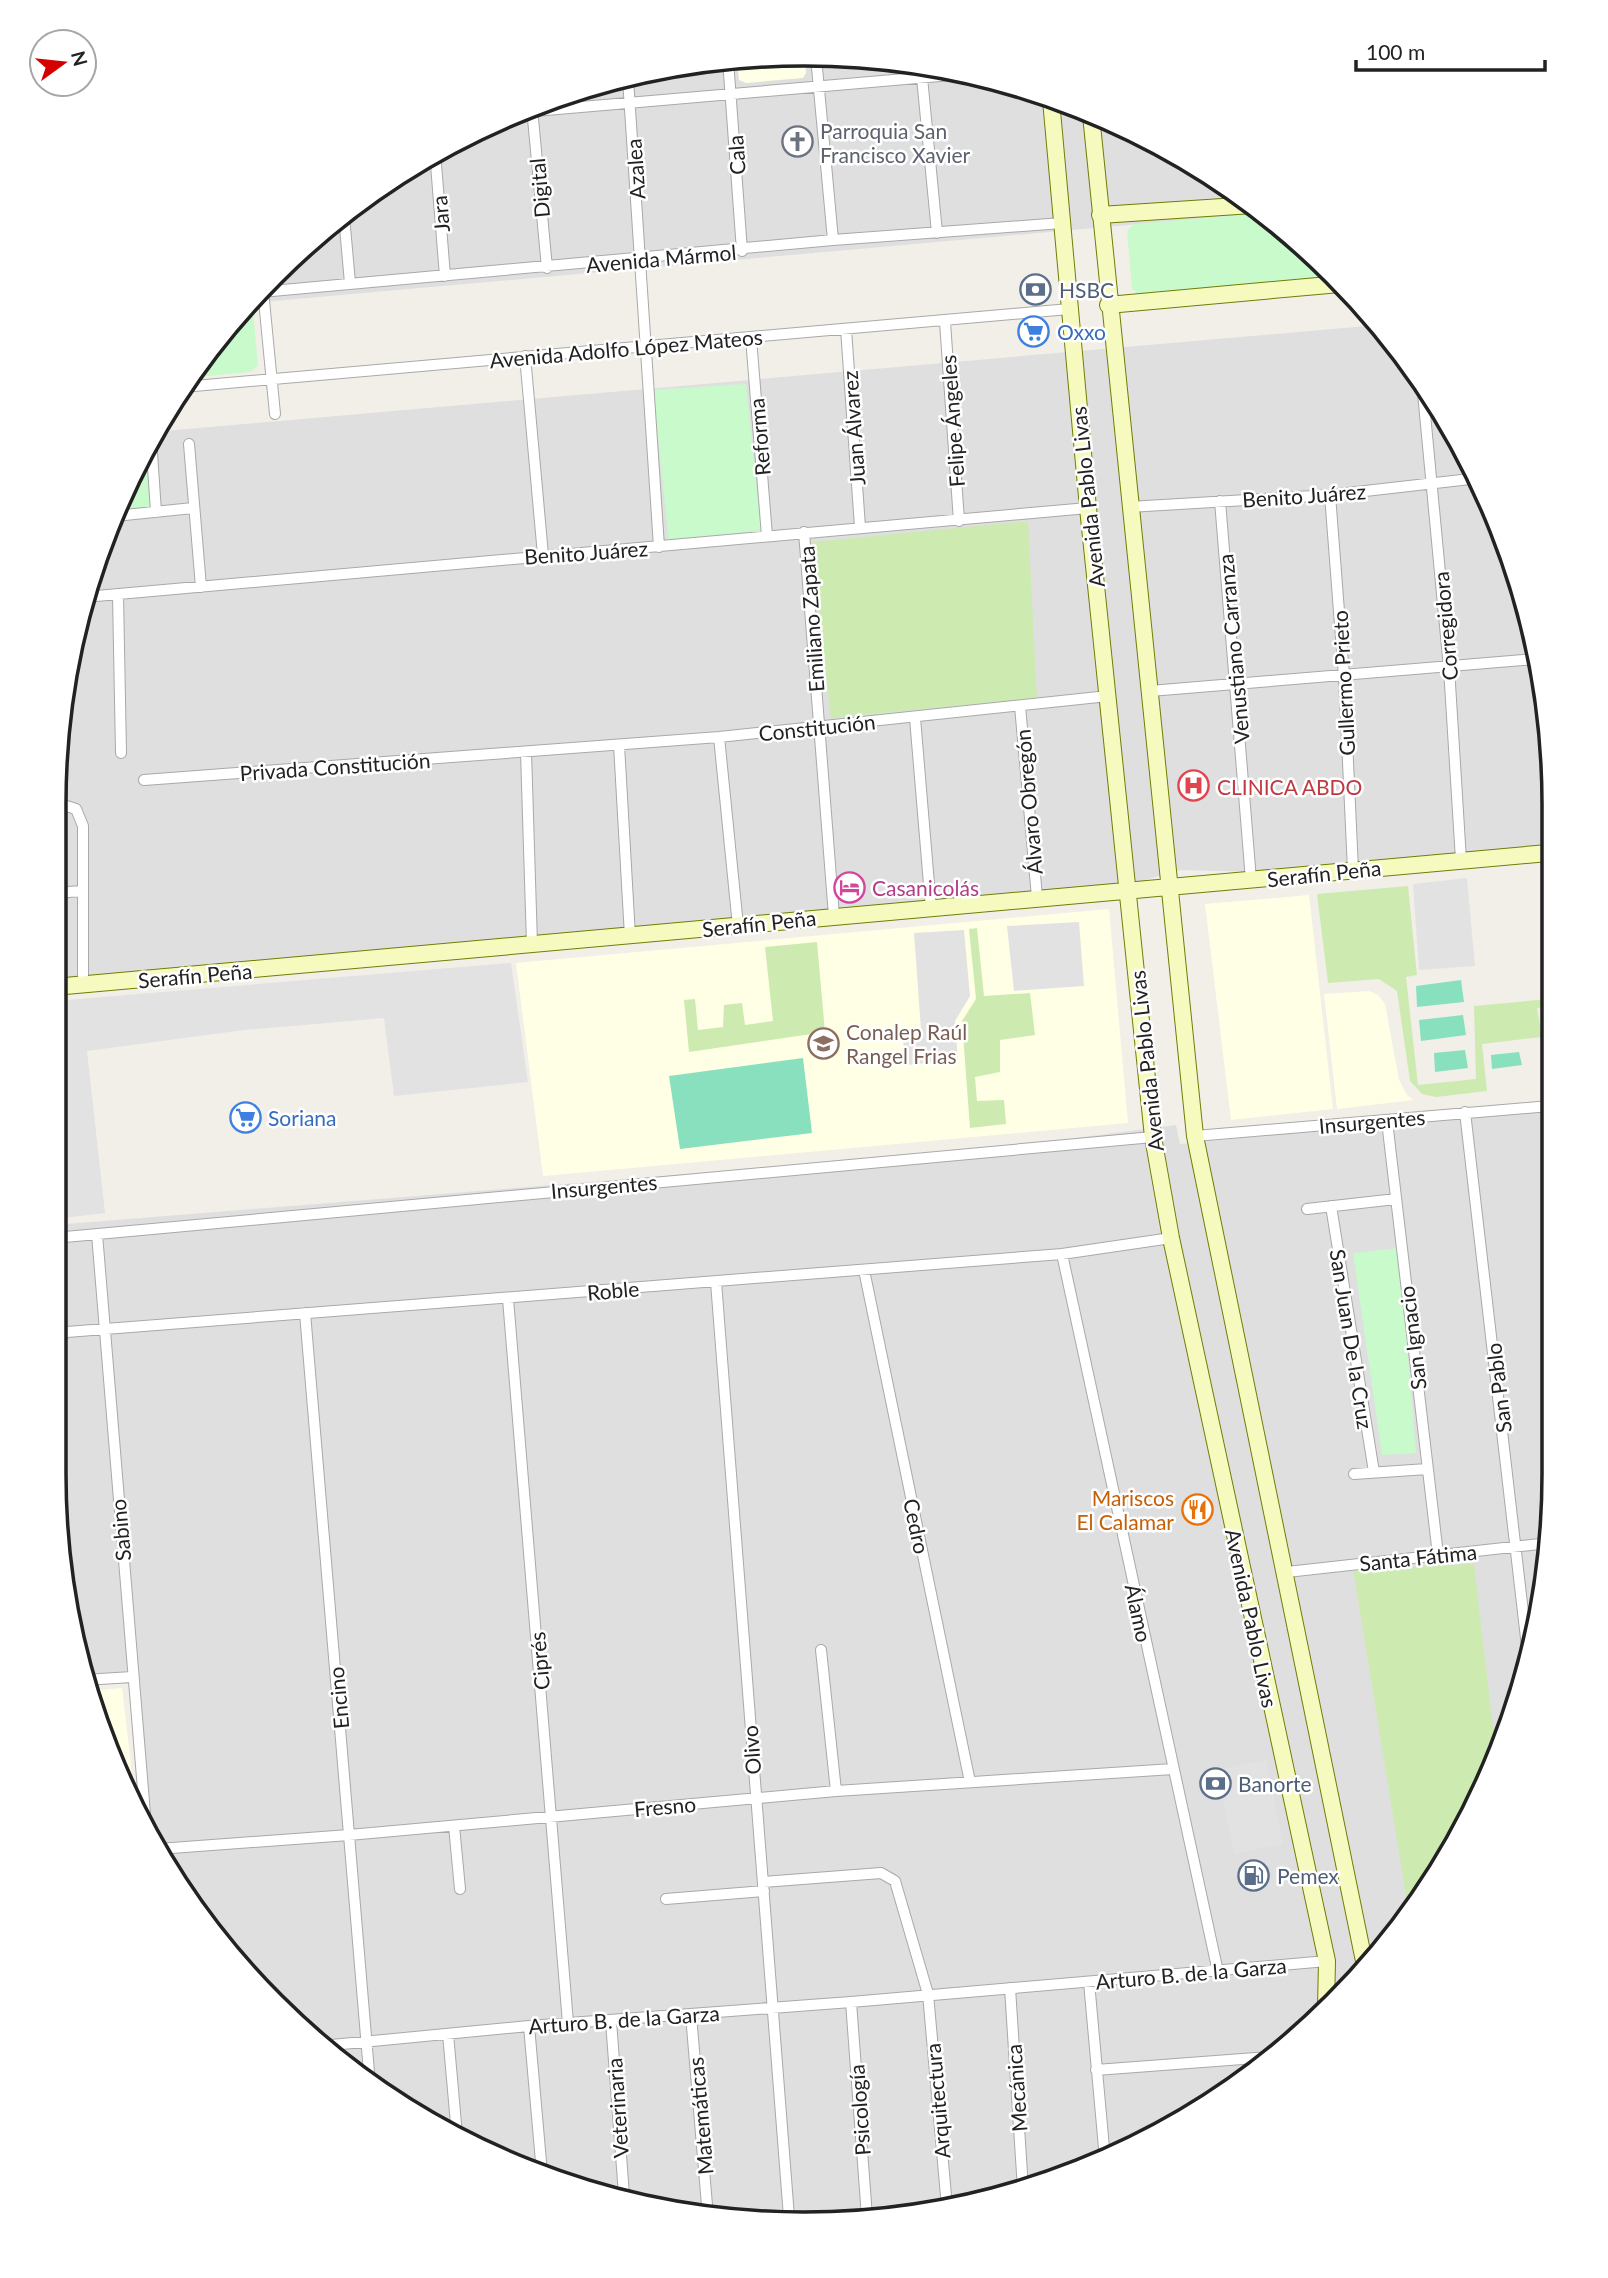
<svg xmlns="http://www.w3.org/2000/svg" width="1608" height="2278" viewBox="0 0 1608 2278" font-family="Lato,sans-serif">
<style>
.residential{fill:#e0dfdf}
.education{fill:#ffffe5}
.grass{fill:#cdebb0}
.park{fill:#c8facc}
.pitch{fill:#88e0be}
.parking{fill:#e2e2e2}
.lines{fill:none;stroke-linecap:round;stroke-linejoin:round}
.street-casing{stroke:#a9a9a9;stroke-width:12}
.secondary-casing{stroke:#707d05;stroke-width:18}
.street{stroke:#fff;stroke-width:10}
.secondary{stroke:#f7fabf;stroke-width:16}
.labels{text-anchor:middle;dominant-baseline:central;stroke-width:5;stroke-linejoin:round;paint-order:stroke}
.worship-label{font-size:21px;fill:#5b616d;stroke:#fff;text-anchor:start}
.street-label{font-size:21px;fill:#222;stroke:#fff}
.service-label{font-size:21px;fill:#4e5e75;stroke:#fff;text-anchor:start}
.shop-label{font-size:21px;fill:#366cbe;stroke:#fff;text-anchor:start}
.health-label{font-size:21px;fill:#be3a42;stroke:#fff;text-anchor:start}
.hotel-label{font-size:21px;fill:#b23c85;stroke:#fff;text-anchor:start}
.education-label{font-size:21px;fill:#785e54;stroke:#fff;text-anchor:start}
.food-label{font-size:21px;fill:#c56008;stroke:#fff;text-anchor:end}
.rim{fill:none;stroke:#222;stroke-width:3.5}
</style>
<rect width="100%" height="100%" fill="#f2efe9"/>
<path class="residential" d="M853 56 998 80 1135 131 1264 213 251 303 309 241 429 155 563 94 706 61Z
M1378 325 1477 473 1514 563 1547 706 1548 852 1306 873 1180 870 1100 893 54 987V804L69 657 94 563 153 432Z
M1550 1108 1552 1523 1528 1668 1477 1805 1399 1930 1299 2037 1135 2147 1045 2184 902 2217H707L517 2167 388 2098 310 2038 180 1890 152 1838 138 1673 83 1677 80 1668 54 1474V1225L976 1151 1176 1125 1180 1144Z"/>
<path class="education" d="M805 57 806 73 803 78 746 83 739 80 737 60Z
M1309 895 1333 1109 1231 1120 1205 904Z
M1109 909 1128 1123 543 1176 516 963Z
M1369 991 1378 995 1385 1004 1399 1080 1407 1095 1414 1100 1337 1109 1324 994Z
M122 1688 129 1747 135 1804 111 1761 88 1691Z"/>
<path class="grass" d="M1028 521 1037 698 831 718 811 542Z
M1408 886 1417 975 1406 977 1418 1085 1476 1079 1474 1006 1549 999V1006L1537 1008 1542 1037 1482 1044 1487 1091 1436 1097 1422 1094 1410 1081 1397 991 1379 979 1328 983 1317 894Z
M977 928 984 996 1030 993 1035 1035 1000 1040V1072L975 1077 977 1101 1004 1100 1006 1124 970 1128 962 1021 976 999 969 929Z
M817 942 825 1032 689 1052 684 1000 695 999 698 1030 723 1027 724 1005 742 1003 745 1025 773 1021 765 947Z
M1474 1564 1496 1753 1477 1805 1409 1914 1353 1569Z"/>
<path class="park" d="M1265 213 1321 266V274L1317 279 1139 295 1132 289 1127 231 1133 224Z
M248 306 253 310 258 366 250 372 189 378 209 347Z
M746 384 761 530 669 542 653 390Z
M148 444 154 513 115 516Z
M1399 1248 1416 1453 1382 1455 1353 1253Z"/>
<path class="pitch" d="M1461 980 1464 1002 1417 1007 1416 986Z
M1463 1015 1466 1035 1421 1041 1419 1020Z
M1465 1050 1468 1068 1435 1072 1434 1053Z
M1519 1052 1522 1065 1492 1069 1491 1055Z
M803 1058 812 1133 680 1149 669 1076Z"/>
<path class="parking" d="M1467 878 1475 966 1419 970 1413 884Z
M1079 922 1084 986 1014 991 1007 926Z
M964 930 970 996 955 1021 958 1060 906 1065 902 1032 921 1030 914 933Z
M511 963 528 1082 394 1096 384 1018 244 1030 87 1051 105 1213 54 1219V1001Z
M1266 1760 1283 1844 1234 1854 1217 1770Z"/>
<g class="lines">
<defs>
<path id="street" d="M816 57 833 240
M728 60 742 251
M921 67 937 233
M628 79 659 547
M532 108 547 268
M523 112 963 74
M435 152 445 276
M344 216 350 283
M263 290 275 414
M261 292 833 240 1062 223
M945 322 959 521
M846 329 860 527
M751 338 767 536
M525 356 543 555
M183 387 1069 309
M1423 393 1449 668 1461 860
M151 438 156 512
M189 444 201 587
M1330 495 1344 676 1353 870
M1220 501 1251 880
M1129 507 1330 495 1479 478
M115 516 193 508
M804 532 834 916
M118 595 121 753
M85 597 1088 508
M1150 691 1536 659
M1020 706 1037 897
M915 718 931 908
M719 737 738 926
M619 745 630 936
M526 752 532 944
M144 780 719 737 1108 696
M54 802 76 809 83 826V985
M54 893 82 891
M1465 1112 1529 1664
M1387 1121 1438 1555
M1195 1136 1550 1106
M1331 1206 1374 1472
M1307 1209 1396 1199
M97 1234 146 1826
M54 1238 1153 1137
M1062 1254 1218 1972
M864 1270 970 1782
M716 1282 789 2217
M508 1299 568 2023
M305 1313 370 2084
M54 1333 1062 1254 1171 1238
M1354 1474 1427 1469
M1287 1572 1549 1543
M821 1650 836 1791
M84 1680 132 1677
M454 1826 460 1889
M158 1849 349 1835 836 1791 1173 1769
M763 1882 881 1873 895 1881 928 1994 947 2207
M666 1899 764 1891
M1089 1982 1105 2159
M1010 1988 1023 2189
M851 2002 867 2217
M691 2015 708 2217
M611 2021 624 2195
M529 2026 542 2173
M448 2034 457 2135
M321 2046 529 2026 851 2002 1327 1961
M1096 2070 1269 2057"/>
<path id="secondary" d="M1051 100 1088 508 1153 1137 1171 1238 1327 1961 1326 2008
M1091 115 1195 1136 1365 1966
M1100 215 1253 205
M1108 305 1340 284
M54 987 1548 853"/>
</defs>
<use href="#street" class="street-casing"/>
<use href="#secondary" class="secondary-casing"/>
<use href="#street" class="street"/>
<use href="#secondary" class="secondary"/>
</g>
<defs>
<symbol id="church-ring" viewBox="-11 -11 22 22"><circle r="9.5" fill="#fff" stroke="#6b7280" stroke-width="1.5"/><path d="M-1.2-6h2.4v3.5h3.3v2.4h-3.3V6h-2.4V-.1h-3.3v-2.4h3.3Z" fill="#6b7280"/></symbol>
<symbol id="bank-ring" viewBox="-11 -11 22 22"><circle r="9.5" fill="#fff" stroke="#5c6f8a" stroke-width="1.5"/><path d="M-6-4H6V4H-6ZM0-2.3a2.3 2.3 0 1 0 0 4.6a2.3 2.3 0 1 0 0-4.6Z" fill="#5c6f8a"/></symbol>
<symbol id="supermarket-ring" viewBox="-11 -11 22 22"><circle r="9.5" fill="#fff" stroke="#3f7fe0" stroke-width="1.5"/><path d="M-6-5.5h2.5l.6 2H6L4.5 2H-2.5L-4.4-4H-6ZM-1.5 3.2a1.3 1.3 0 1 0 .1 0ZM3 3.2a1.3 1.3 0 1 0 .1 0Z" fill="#3f7fe0"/></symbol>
<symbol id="hospital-ring" viewBox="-11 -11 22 22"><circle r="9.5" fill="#fff" stroke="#e0444e" stroke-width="1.5"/><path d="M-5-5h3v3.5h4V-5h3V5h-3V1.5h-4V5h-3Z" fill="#e0444e"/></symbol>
<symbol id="hotel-ring" viewBox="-11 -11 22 22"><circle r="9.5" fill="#fff" stroke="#d1479c" stroke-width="1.5"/><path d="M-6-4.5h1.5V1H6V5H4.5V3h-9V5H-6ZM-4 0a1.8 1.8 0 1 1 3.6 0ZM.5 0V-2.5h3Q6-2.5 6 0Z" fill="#d1479c"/></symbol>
<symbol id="university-ring" viewBox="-11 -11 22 22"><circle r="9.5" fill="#fff" stroke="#8d6e63" stroke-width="1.5"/><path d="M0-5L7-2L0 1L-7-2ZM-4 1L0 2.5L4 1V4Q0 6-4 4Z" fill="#8d6e63"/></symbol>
<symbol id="restaurant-ring" viewBox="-11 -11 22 22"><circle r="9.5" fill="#fff" stroke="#e8710a" stroke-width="1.5"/><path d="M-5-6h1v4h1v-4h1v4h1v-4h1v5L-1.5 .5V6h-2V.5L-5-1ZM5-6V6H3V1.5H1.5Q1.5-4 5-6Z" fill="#e8710a"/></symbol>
<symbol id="fuel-ring" viewBox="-11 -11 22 22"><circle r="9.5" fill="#fff" stroke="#5c6f8a" stroke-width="1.5"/><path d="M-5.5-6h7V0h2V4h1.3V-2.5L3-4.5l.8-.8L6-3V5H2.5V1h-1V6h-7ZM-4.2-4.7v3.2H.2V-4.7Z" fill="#5c6f8a"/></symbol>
</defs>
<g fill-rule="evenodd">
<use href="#church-ring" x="780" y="124" width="35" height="35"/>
<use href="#bank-ring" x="1018" y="272" width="35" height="35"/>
<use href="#supermarket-ring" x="1016" y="314" width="35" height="35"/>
<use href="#hospital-ring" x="1176" y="768" width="35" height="35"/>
<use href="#hotel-ring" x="832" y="870" width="35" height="35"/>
<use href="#university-ring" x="806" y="1026" width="35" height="35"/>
<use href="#supermarket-ring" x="228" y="1100" width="35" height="35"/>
<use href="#restaurant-ring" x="1180" y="1492" width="35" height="35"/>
<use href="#bank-ring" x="1198" y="1766" width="35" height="35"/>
<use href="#fuel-ring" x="1236" y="1858" width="35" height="35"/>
</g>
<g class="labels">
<g class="worship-label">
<text x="820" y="130">Parroquia San<tspan x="820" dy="24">Francisco Xavier</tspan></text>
</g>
<g class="street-label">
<text transform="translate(736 155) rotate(-94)">Cala</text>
<text transform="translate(635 169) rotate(-94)">Azalea</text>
<text transform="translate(539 188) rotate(-95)">Digital</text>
<text transform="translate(440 214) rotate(-95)">Jara</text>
<text transform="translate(661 258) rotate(-5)">Avenida Mármol</text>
<text transform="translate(626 348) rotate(-5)">Avenida Adolfo López Mateos</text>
<text transform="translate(952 421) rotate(-94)">Felipe Ángeles</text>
<text transform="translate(853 428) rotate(-94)">Juan Álvarez</text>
<text transform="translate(759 437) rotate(-95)">Reforma</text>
<text transform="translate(1304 495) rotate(-4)">Benito Juárez</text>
<text transform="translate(1087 497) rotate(-96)">Avenida Pablo Livas</text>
<text transform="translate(586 552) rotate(-4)">Benito Juárez</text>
<text transform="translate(811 619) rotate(-94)">Emiliano Zapata</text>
<text transform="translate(1445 626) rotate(-95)">Corregidora</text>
<text transform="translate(1233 649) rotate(-95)">Venustiano Carranza</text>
<text transform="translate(1343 683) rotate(-93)">Gullermo Prieto</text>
<text transform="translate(817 727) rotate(-6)">Constitución</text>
<text transform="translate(335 766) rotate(-4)">Privada Constitución</text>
<text transform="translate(1028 802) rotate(-95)">Álvaro Obregón</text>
<text transform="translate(1324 873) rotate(-6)">Serafín Peña</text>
<text transform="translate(759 923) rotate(-6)">Serafín Peña</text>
<text transform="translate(195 975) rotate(-5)">Serafín Peña</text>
<text transform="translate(1146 1061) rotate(-96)">Avenida Pablo Livas</text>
<text transform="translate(1372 1121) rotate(-5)">Insurgentes</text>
<text transform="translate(604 1186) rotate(-5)">Insurgentes</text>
<text transform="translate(613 1290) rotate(-5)">Roble</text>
<text transform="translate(1412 1338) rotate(-97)">San Ignacio</text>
<text transform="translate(1352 1339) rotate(81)">San Juan De la Cruz</text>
<text transform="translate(1498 1388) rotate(-97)">San Pablo</text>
<text transform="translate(917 1526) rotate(78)">Cedro</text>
<text transform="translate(120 1530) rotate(-95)">Sabino</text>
<text transform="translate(1418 1557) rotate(-6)">Santa Fátima</text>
<text transform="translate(1139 1613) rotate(78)">Álamo</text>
<text transform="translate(1252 1618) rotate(78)">Avenida Pablo Livas</text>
<text transform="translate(539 1661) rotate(-95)">Ciprés</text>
<text transform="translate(338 1698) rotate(-95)">Encino</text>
<text transform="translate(751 1750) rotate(-94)">Olivo</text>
<text transform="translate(665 1806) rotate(-5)">Fresno</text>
<text transform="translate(1191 1973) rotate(-5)">Arturo B. de la Garza</text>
<text transform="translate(624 2019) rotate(-4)">Arturo B. de la Garza</text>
<text transform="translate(1016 2088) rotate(-94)">Mecánica</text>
<text transform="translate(937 2101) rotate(-95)">Arquitectura</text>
<text transform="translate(617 2108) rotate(-94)">Veterinaria</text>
<text transform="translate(859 2110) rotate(-94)">Psicología</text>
<text transform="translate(700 2116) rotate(-95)">Matemáticas</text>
</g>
<g class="service-label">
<text x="1059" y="289">HSBC</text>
<text x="1238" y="1783">Banorte</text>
<text x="1277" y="1875">Pemex</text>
</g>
<g class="shop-label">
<text x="1057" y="331">Oxxo</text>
<text x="268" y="1117">Soriana</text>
</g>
<g class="health-label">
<text x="1217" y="786">CLINICA ABDO</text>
</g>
<g class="hotel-label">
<text x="872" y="887">Casanicolás</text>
</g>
<g class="education-label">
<text x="846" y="1031">Conalep Raúl<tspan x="846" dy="24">Rangel Frias</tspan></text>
</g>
<g class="food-label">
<text x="1174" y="1497">Mariscos<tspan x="1174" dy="24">El Calamar</tspan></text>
</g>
</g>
<path d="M0 0H1608V2278H0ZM804 66H804A738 738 0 0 1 1542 804V1474A738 738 0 0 1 804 2212H804A738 738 0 0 1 66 1474V804A738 738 0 0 1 804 66Z" fill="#fff" fill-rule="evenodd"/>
<path class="rim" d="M804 66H804A738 738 0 0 1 1542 804V1474A738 738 0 0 1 804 2212H804A738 738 0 0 1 66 1474V804A738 738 0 0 1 804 66Z"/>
<g transform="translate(63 63) rotate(75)"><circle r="33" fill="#ffffff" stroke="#a7a7a7" stroke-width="2"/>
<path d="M0-5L12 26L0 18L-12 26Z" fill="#d40000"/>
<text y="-10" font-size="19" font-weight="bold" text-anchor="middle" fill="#222222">N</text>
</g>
<path d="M1356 60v10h189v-10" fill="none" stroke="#222222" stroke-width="3.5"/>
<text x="1366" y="60" font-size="21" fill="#222222" stroke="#ffffff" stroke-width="5" paint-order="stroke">100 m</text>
</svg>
